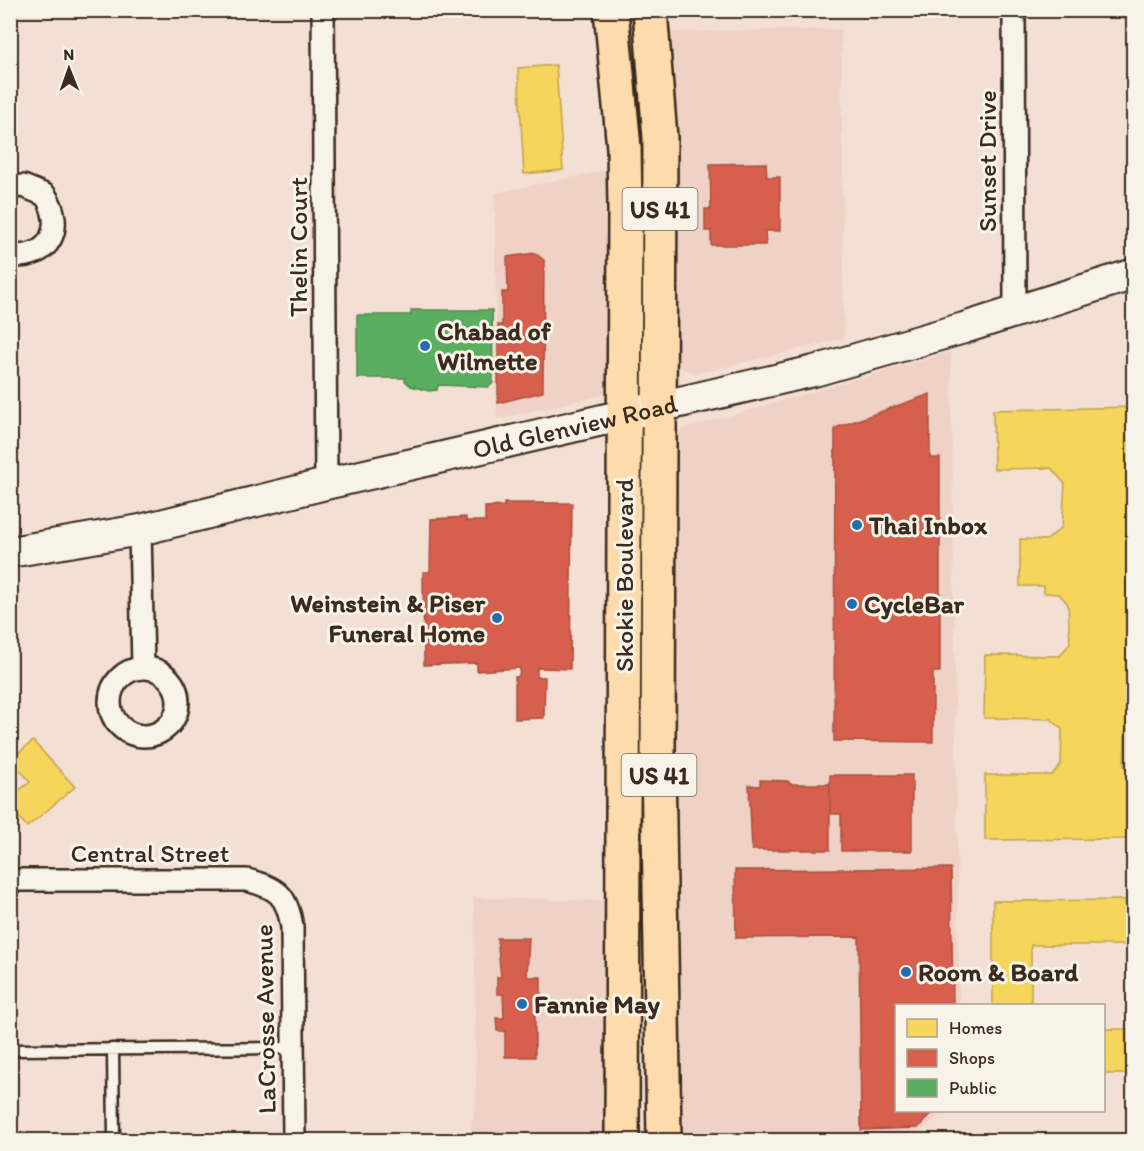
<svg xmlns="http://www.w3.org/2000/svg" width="1144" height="1151" viewBox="0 0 1144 1151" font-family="Itim,sans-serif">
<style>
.built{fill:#f0d1c6}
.homes{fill:#f6d55c;stroke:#bea249;stroke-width:1.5}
.shops{fill:#d6604d;stroke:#a8503f;stroke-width:1.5}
.public{fill:#5aae61;stroke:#51864d;stroke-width:1.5}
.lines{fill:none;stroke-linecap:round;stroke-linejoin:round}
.lane-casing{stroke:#3b2a1e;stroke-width:15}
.street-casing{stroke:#3b2a1e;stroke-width:26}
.secondary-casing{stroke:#3b2a1e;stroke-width:34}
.primary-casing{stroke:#3b2a1e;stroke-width:38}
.lane{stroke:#f7f3e8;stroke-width:10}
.street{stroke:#f7f3e8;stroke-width:21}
.secondary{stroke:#f7f3e8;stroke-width:30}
.primary{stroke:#fedbac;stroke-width:33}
.poi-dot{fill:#1f6fb2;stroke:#f7f3e8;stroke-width:2}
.labels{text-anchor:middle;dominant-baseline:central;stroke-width:6;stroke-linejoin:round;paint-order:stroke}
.shield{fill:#f7f3e8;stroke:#73665b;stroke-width:1.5}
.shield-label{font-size:24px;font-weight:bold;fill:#3b2a1e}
.street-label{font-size:26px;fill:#3b2a1e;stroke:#f7f3e8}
.poi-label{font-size:26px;font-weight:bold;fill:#3b2a1e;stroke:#f7f3e8;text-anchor:start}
</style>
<rect width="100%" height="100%" fill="#f3dfd4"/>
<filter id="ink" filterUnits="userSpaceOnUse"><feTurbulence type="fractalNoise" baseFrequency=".0167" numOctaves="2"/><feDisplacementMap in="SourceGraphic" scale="12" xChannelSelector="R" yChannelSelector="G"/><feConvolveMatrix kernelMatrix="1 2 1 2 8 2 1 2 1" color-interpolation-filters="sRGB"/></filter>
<g filter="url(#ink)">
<path class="built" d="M841 29 844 338 713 370 695 373 683 369 676 361 674 348 676 224 670 32Z
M608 170 606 394 497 419 495 193Z
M951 352 959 1005 896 1006V1110L943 1111 918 1134V1140H677L673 861 677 431Z
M474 898 609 901 610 1140H469L476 1098Z"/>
<path class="homes" d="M556 65 563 170 524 174 518 68Z
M1134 407V598L1129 602V642L1134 648V723L1125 732 1124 766 1134 775V839L985 840V775H1052L1061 764 1062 729 1051 719 984 718 985 655 1060 656 1070 643 1068 604 1059 594 1044 593V586H1020V539L1047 540 1062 527 1065 484 1051 468 994 469 993 410Z
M33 741 75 787 27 827 10 807V797L30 782 11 759Z
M1134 900V945H1031V1006H993V901Z
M1104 1029H1134V1074H1104Z
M1134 1136V1140H967V1138Z"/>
<path class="shops" d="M766 163 767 177H780V231H765L766 245H711V231H705V209H711L710 164Z
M535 253 544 260 543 392 498 403V325H502V292H508L507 257Z
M930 394V458H940V672H933V742L834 741 835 428Z
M504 503H572L570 669 537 668V677H545L544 718 515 719V677L519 676 520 668 477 671V663L424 665 423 572H430L431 519 466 517V521H485V507L504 506Z
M830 775H912V851H841V814H830Z
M760 780 788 781 790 784H830V850H752L749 785 760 786Z
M951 868 953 1006H896V1110H935L918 1128 861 1130 859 937 736 938 735 870Z
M497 938H529L527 977H541V1014H535V1057H505V1031H497L496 1018H504L503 994H497V977H501Z"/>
<path class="public" d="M411 310H492L493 383 489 387 438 385 437 390 429 391 411 386 405 381V378H357V315H411Z"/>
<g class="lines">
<defs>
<path id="lane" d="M113 1049 114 1140
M10 1050 293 1048"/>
<path id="street" d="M323 10 326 484
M1014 10 1015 311
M10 187 23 186 45 195C66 226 50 261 10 255
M140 530 143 668
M110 702a34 34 0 1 1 68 0a34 34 0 1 1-68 0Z
M10 880H247C277 888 287 894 292 927L294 1140"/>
<g id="secondary">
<path id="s1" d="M10 552 140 530 326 484 814 371 964 328 1134 274"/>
</g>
<path id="primary" d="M611 10 624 148 625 207 622 1140
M650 10 660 138 658 759 664 1140"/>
</defs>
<use href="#lane" class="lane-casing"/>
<use href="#street" class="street-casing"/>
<use href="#secondary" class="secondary-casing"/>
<use href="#primary" class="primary-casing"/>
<use href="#lane" class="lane"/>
<use href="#street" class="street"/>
<use href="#secondary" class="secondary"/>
<use href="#primary" class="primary"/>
</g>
</g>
<g class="poi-dot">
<circle cx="425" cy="346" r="6"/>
<circle cx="857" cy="525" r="6"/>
<circle cx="852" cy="604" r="6"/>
<circle cx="497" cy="618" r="6"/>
<circle cx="906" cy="972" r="6"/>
<circle cx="522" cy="1004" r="6"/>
</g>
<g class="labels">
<g class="shield">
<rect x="622.5" y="188" width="75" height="42" rx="4.5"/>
<rect x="621.5" y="754" width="75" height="42" rx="4.5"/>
</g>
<g class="shield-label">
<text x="660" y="209">US 41</text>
<text x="659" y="775">US 41</text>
</g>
<g class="street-label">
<text transform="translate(987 161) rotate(-90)">Sunset Drive</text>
<text transform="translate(298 247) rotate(-90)">Thelin Court</text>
<text stroke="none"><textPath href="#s1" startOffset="579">Old Glenview Road</textPath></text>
<text transform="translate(624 575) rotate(-90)">Skokie Boulevard</text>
<text x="150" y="853">Central Street</text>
<text transform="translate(265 1019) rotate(-91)">LaCrosse Avenue</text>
</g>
<g class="poi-label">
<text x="437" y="331">Chabad of<tspan x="437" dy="30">Wilmette</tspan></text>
<text x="869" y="525">Thai Inbox</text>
<text x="485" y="603" text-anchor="end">Weinstein &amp; Piser<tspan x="485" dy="30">Funeral Home</tspan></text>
<text x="864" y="604">CycleBar</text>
<text x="918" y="972">Room &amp; Board</text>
<text x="534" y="1004">Fannie May</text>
</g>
</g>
<rect width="1144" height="1151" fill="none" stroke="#f7f3e8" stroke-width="36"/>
<rect x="18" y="18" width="1108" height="1115" fill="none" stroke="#3b2a1e" stroke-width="2" filter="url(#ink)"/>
<rect x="895" y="1004" width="210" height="108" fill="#f7f3e8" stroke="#aca397" stroke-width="1.5"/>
<rect x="907" y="1019" width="30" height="18" fill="#f6d55c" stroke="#aca397" stroke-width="1.5"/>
<text x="949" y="1034" font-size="18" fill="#3b2a1e">Homes</text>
<rect x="907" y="1049" width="30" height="18" fill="#d6604d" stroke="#aca397" stroke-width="1.5"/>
<text x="949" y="1064" font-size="18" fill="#3b2a1e">Shops</text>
<rect x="907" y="1079" width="30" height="18" fill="#5aae61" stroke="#aca397" stroke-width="1.5"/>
<text x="949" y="1094" font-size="18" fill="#3b2a1e">Public</text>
<g transform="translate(69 69) rotate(359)" stroke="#f7f3e8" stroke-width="4.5" paint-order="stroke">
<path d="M0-4.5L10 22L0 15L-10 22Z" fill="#3b2a1e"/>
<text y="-9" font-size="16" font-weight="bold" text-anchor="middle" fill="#3b2a1e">N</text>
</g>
</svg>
